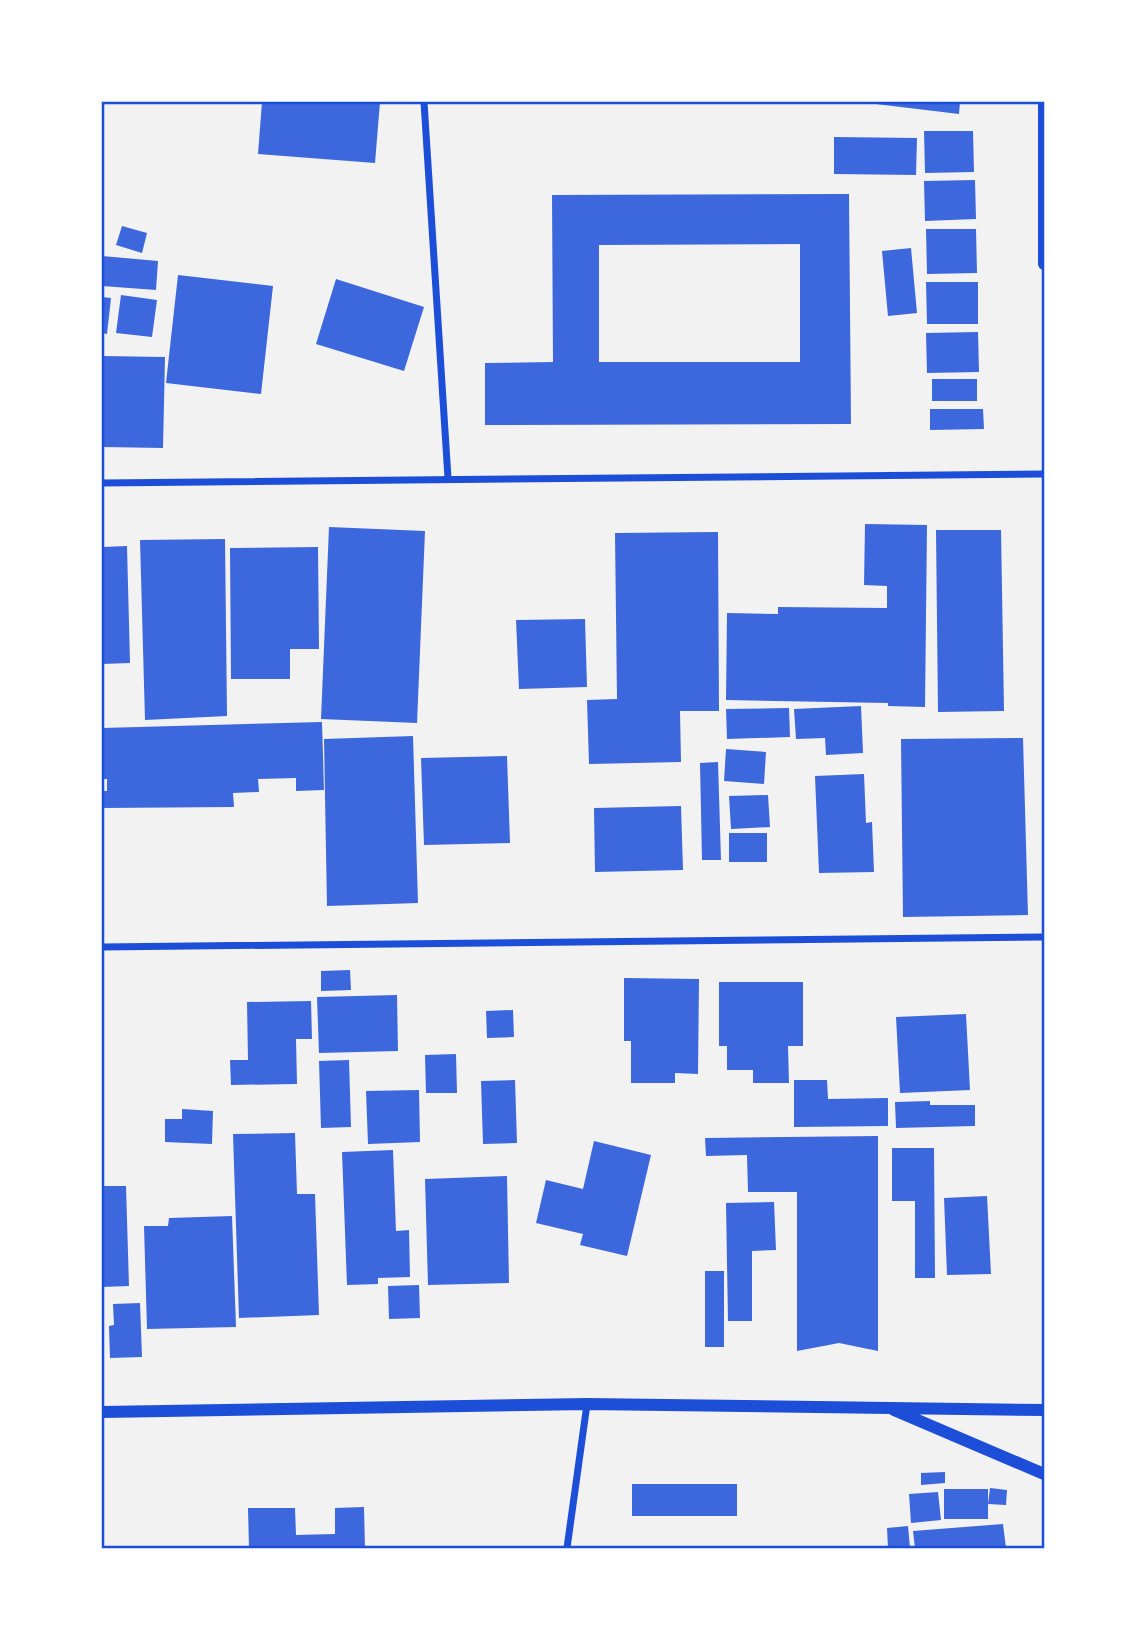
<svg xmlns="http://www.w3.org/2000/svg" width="1146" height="1650" viewBox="0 0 1146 1650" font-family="'Space Grotesk',sans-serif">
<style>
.building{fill:#3d67dc;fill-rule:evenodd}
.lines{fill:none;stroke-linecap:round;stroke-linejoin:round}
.minor{stroke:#1d4ed8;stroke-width:7}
.tertiary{stroke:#1d4ed8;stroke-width:12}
.neatline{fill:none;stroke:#1d4ed8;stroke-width:2.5}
</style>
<rect width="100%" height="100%" fill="#f2f2f2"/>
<path class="building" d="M262 102H380L375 163 258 154Z
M859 102H960L959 114Z
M924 131H973L974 172 925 173Z
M834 137 917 138 916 175 834 174Z
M975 180 976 219 925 221 924 181Z
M849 194 851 424 485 425V363L553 362 552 195ZM800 244V362H599V245Z
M122 226 147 233 142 253 116 245Z
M926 229H976L977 273 927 274Z
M911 248 917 313 888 316 882 251Z
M102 256 158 261 156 290 102 286Z
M178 275 273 286 261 394 166 383Z
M336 279 424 307 404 371 316 344Z
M926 282H978V324H927Z
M121 295 157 300 152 337 116 333Z
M102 297 111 298 107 334 102 333Z
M978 332 979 372 927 373 926 333Z
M102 356 165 357 163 448 102 447Z
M932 379H977V401H932Z
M930 409H983L984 429 930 430Z
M865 524 927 525 925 707 888 706V703L726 700 727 613 778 614V607L887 608V586L864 585Z
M329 527 425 531 417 723 321 719Z
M936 530H1001L1004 711 938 712Z
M718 532 719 711H680L681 762 589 764 587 700 617 699 615 533Z
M225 539 227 716 145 720 140 540Z
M127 546 130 663 102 664V547Z
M318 547 319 649H290V679H231L230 548Z
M585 619 587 687 519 689 516 620Z
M861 706 863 753 826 755 825 738 796 739 794 709Z
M789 708 790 737 727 739 726 709Z
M322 722 324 790 296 791V778L258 779 259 792 233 793 234 807 102 808V791H107V779H102V728Z
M413 736 418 903 327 906 324 739Z
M1023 738 1028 915 903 917 901 739Z
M726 749 766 752 764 784 724 781Z
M507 756 510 843 424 845 421 758Z
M718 762 721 860H702L700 763Z
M864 774 866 823 872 822 874 872 819 873 815 776Z
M768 795 770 827 731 829 729 796Z
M681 806 683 870 595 872 594 808Z
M729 833H767V862H729Z
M350 970 351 990 321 991V971Z
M624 978 699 979 698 1074 675 1073V1083H631V1041H624Z
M719 982H803V1046H788L789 1083H753V1070H727V1046H719Z
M397 995 398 1051 319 1053 317 997Z
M311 1001 312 1039H296L297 1084 231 1085 230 1060H248L247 1002Z
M513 1010 514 1037 487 1038 486 1011Z
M966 1014 970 1090 900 1093 896 1017Z
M456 1054 457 1093H426L425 1055Z
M349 1060 351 1127 321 1128 319 1061Z
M515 1080 517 1143 483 1144 481 1081Z
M794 1080H827L828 1099 888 1098V1126L794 1127Z
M419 1090 420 1142 368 1144 366 1091Z
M930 1101V1105H975V1126L896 1128 895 1102Z
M182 1109 213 1111 212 1144 165 1142V1119H182Z
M295 1133 297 1194H315L319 1315 239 1318 233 1134Z
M878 1136V1351L839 1343 797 1351V1192H748L747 1155 706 1156 705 1138Z
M594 1141 651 1155 627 1256 580 1245 583 1234 536 1223 546 1180 583 1189Z
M892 1148H934L935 1278H915V1201H892Z
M393 1150 396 1231 409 1230 410 1277 378 1278V1284L347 1285 342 1152Z
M507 1176 509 1283 428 1285 425 1179Z
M102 1186H126L129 1286 102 1287Z
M987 1196 991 1274 947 1275 944 1198Z
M774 1202 776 1250 752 1251V1321H728L726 1203Z
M232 1216 236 1327 147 1329 144 1226H168L169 1218Z
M705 1271H724V1347H705Z
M419 1285 420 1318 389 1319 388 1286Z
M140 1303 142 1357 110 1358 109 1326 114 1325 113 1304Z
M945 1472V1483L921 1485V1473Z
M632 1484H737V1516H632Z
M990 1488 1007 1490 1006 1505 988 1504Z
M944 1489H988V1519H944Z
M938 1492 941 1520 911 1523 909 1494Z
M364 1507 365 1548H249L248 1508H295L296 1535 335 1534V1508Z
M1003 1524 1006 1548H915L913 1531Z
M908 1526 910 1548H888L887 1528Z"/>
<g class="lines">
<path class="minor" d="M424 102 448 478
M102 483 1044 474
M102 947 1044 937
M567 1548 587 1404"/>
<path class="tertiary" d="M1044 102V264
M894 1410 1044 1474
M102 1412 587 1404 1044 1410"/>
</g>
<rect width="1146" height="1650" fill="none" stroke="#ffffff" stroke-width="206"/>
<rect x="103" y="103" width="940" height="1444" class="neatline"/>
</svg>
